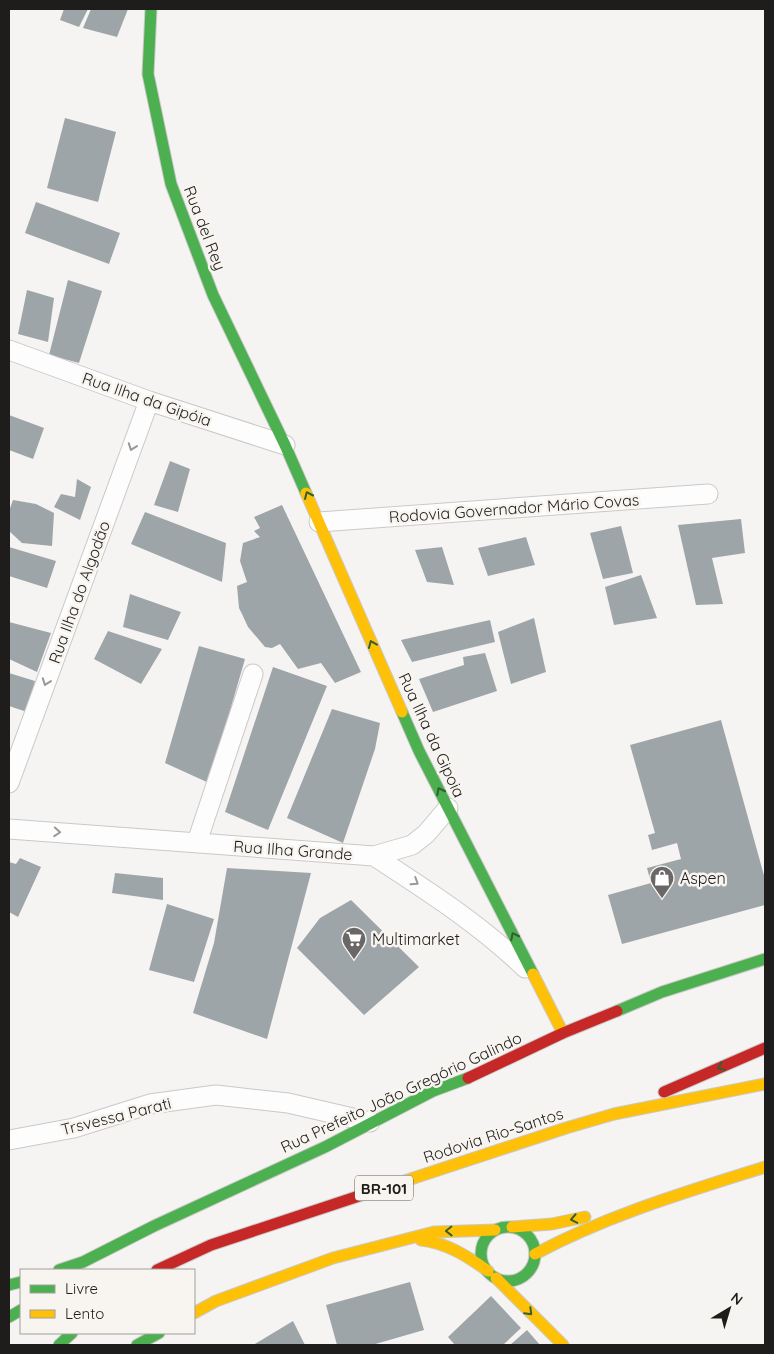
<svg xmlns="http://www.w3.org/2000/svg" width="774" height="1354" viewBox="0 0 774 1354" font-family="Quicksand,sans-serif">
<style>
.building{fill:#9ea5a9}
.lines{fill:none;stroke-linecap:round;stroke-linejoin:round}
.street-casing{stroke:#cac9c7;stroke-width:21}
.fast-casing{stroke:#cac9c7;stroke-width:13}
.slow-casing{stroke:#cac9c7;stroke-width:13}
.jam-casing{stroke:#cac9c7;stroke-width:13}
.street{stroke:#fefdfd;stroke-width:19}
.fast{stroke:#4caf50;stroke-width:11}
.slow{stroke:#ffc107;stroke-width:11}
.jam{stroke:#c62828;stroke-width:11}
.oneway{stroke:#999898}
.oneway2{stroke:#335f33}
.labels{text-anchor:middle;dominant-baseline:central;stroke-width:5;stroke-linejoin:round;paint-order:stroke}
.shield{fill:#f8f5f0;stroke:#5f5e5c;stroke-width:1}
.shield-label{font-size:15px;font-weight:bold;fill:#1e1d1c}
.street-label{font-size:16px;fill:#1e1d1c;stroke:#f8f5f0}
.poi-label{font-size:16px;fill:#1e1d1c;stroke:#f8f5f0;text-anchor:start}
</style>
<rect width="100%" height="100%" fill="#f6f4f2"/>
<path class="building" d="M64 9H88L79 27 60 20Z
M91 9H128L117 37 83 28Z
M65 118 116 132 98 202 47 188Z
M36 202 120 233 109 264 25 233Z
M68 280 102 291 79 363 49 355Z
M27 290 54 298 48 342 18 334Z
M9 415 44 428 33 459 9 450Z
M170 461 190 469 178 512 154 505Z
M77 479 91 487 80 520 54 507 61 494 75 497Z
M13 500 36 504 54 513 52 546 22 543 9 531V511Z
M282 505 361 672 335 683 321 663 298 669 280 644 272 648 265 647 248 627 242 614 239 608 237 586 247 582 240 561 243 543 260 537 254 531 260 528 254 517Z
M145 512 226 543 222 582 131 544Z
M741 519 745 553 712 558 723 604 696 605 678 525Z
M621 526 633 573 603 579 590 533Z
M526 537 535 565 488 576 478 548Z
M9 547 56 561 47 588 9 576Z
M442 547 454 585 427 582 415 550Z
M641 575 657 618 614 625 605 587Z
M130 594 181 612 168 640 123 627Z
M534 618 546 672 511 684 498 632Z
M490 620 495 642 412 662 401 640Z
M9 622 51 633 37 672 9 659Z
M108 631 162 649 141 684 94 659Z
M199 646 245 659 209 783 165 763Z
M485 653 497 691 433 712 419 679 464 665 463 657Z
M273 667 327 686 268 830 225 812Z
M9 673 35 681 27 712 9 706Z
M332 709 380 723 375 749 343 843 287 818Z
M721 720 765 879V905L622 944 608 895 651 883 647 868 681 859 677 843 652 850 648 835 655 833 630 745Z
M20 858 41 867 18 917 9 912V862L16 864Z
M227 868 311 873 267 1039 193 1013 214 943Z
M115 873 163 878V900L112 893Z
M351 900 419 967 364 1015 297 948 320 918Z
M167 904 214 919 194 982 149 970Z
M410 1282 424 1330 372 1345H337L326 1305Z
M491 1296 521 1328 503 1345H455L448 1337Z
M293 1321 305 1345H253Z
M527 1330 540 1345H510Z"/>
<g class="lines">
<defs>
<path id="street" d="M9 350 149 401 285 445
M319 522 708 494
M9 783 149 401
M9 829 374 856C426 890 480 924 525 968
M197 842 253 674
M374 856 412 845 426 834 448 808
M9 1140 74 1128 150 1104 216 1095 288 1103 370 1122"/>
<path id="fast" d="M151 9 148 74 171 184 213 295 285 445 306 493
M402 712 419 751 533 974
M617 1011 662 992 765 959
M481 1254a27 27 0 1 1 54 0a27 27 0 1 1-54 0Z
M59 1270 83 1262 154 1226 325 1147 433 1091 468 1078
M9 1285 21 1282
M9 1317 21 1310
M59 1345 72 1333
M137 1345 159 1333"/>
<path id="slow" d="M306 493 402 712
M533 974 563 1033
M365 1194 566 1128 614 1114 765 1084
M512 1227 552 1224 585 1217
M421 1240C447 1243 467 1256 488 1271
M535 1254C608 1215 686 1192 765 1167
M496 1278 563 1345
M194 1313 216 1301 333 1258 434 1232 495 1230"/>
<path id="jam" d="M468 1078 563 1033 617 1011
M664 1092 765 1048
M157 1270 211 1245 365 1194"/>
</defs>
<use href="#street" class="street-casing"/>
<use href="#fast" class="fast-casing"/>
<use href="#slow" class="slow-casing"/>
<use href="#jam" class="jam-casing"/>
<use href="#street" class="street"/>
<use href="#fast" class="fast"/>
<use href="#slow" class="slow"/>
<use href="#jam" class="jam"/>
</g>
<defs><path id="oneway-chevron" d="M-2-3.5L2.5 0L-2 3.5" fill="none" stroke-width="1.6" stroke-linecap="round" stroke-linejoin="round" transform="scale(1.25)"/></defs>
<g class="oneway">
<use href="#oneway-chevron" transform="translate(132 447) rotate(110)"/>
<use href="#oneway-chevron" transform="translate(46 682) rotate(110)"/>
<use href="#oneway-chevron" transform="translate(57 832) rotate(4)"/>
<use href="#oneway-chevron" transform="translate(415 882) rotate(33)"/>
</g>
<g class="oneway2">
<use href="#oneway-chevron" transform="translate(308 495) rotate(-114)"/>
<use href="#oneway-chevron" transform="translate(372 644) rotate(-113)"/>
<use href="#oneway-chevron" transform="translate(440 791) rotate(-117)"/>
<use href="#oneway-chevron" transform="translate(514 936) rotate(-117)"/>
<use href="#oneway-chevron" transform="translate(721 1067) rotate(156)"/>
<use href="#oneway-chevron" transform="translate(574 1219) rotate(169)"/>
<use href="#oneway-chevron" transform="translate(449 1231) rotate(179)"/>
<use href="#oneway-chevron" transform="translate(529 1312) rotate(45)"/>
</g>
<defs>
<symbol id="shop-pin" viewBox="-11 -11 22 30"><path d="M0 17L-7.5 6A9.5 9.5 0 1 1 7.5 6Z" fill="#6a6867" stroke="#f8f5f0"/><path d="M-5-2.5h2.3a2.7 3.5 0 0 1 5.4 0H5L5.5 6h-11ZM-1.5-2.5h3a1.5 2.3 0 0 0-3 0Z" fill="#fff"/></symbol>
<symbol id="supermarket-pin" viewBox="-11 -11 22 30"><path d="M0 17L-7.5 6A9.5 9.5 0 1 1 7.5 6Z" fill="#6a6867" stroke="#f8f5f0"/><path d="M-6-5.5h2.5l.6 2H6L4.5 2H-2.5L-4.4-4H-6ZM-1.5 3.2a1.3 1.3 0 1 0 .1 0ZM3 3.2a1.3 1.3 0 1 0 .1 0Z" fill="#fff"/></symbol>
</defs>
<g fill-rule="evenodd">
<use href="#shop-pin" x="648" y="864" width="28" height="38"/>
<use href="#supermarket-pin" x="340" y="925" width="28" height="38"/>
</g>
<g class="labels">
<rect class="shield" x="355" y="1175.5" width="58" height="25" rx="4"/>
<g class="shield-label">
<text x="384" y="1188">BR-101</text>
</g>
<g class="street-label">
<text transform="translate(205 228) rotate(69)">Rua del Rey</text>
<text transform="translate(147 399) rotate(19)">Rua Ilha da Gipóia</text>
<text transform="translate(514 508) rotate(-4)">Rodovia Governador Mário Covas</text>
<text transform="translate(79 592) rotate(-70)">Rua Ilha do Algodão</text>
<text transform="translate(432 735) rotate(65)">Rua Ilha da Gipoia</text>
<text transform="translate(293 850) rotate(4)">Rua Ilha Grande</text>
<text transform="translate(401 1092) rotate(-25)">Rua Prefeito João Gregório Galindo</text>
<text transform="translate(116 1116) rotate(-14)">Trsvessa Parati</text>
<text transform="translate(493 1135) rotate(-18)">Rodovia Rio-Santos</text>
</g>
<g class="poi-label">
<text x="680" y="878">Aspen</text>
<text x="372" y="939">Multimarket</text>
</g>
</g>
<rect width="774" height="1354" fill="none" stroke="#1e1d1c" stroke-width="20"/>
<rect x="20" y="1269" width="175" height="65" fill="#f8f5f0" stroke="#a19f9b"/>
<rect x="30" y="1285" width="25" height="8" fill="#4caf50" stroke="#a19f9b"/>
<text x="65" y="1294" font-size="15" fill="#1e1d1c">Livre</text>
<rect x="30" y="1310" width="25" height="8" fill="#ffc107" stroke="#a19f9b"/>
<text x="65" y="1319" font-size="15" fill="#1e1d1c">Lento</text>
<g transform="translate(729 1309) rotate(38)" stroke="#f8f5f0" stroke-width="4" paint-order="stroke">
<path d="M0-4L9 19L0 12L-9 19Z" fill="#1e1d1c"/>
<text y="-8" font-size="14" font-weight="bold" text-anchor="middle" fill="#1e1d1c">N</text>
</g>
</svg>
